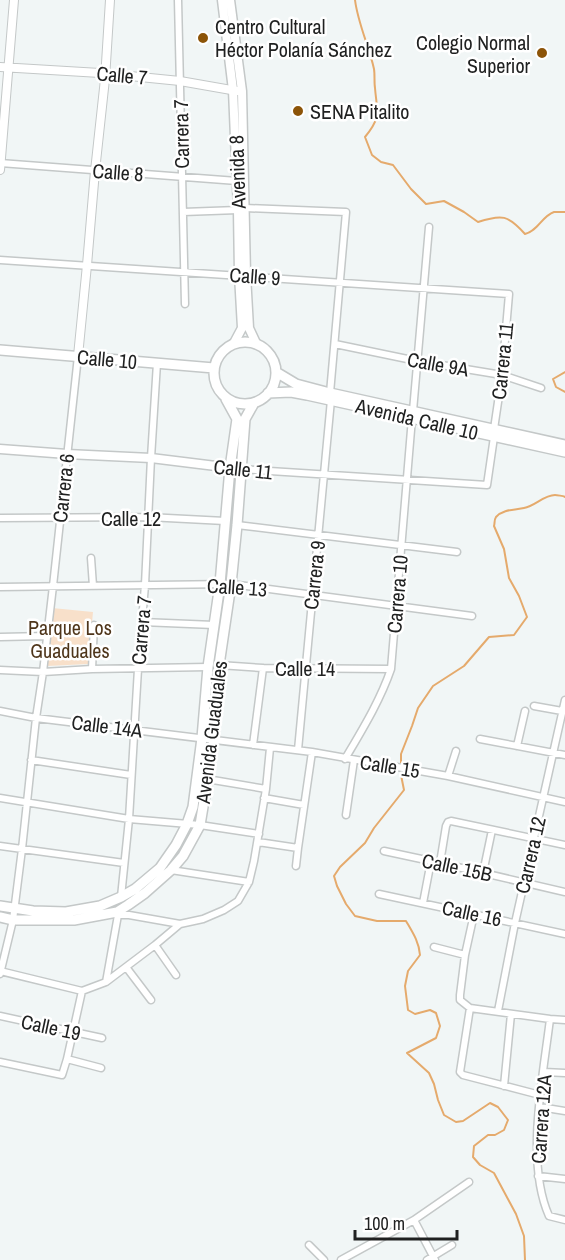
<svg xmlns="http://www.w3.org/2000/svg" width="565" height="1260" viewBox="0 0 565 1260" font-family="'Archivo Narrow',sans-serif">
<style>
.green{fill:#f8e0ca}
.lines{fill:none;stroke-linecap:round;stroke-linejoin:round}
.stream{stroke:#e5aa6c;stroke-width:2}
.minor-casing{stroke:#c4c8c8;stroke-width:9}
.tertiary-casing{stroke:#c4c8c8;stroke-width:10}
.secondary-casing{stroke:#c4c8c8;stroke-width:11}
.primary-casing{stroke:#c4c8c8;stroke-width:12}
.minor{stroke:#fff;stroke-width:6}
.tertiary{stroke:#fff;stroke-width:8}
.secondary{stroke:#fff;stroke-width:8}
.primary{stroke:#fff;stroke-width:9}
.poi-dot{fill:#8c5408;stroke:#fff;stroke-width:2}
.labels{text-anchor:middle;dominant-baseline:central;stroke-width:5;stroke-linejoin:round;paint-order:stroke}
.poi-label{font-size:20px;fill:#202121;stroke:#fff;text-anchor:start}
.street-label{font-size:20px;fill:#202121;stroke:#fff}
.park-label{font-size:20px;fill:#4e351a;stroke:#fff}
</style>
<rect width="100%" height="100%" fill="#f1f6f6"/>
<path class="green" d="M52 608 93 612 88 664 47 666Z"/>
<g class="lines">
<path class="stream" d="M355 0C358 24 369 46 374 69 375 75 374 82 375 88 377 113 382 116 365 137L372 155 381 162 393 165 411 189 426 204 444 201 464 212 478 222C502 214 508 215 525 234 538 231 542 216 554 212 555 212 564 212 565 212
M565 372 553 379 556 387 565 392
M525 1260 524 1236 516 1214 494 1173 480 1165 473 1157 474 1146 488 1135H495L504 1130 508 1120 498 1107 490 1103 463 1121 456 1122 444 1115 438 1100 434 1084 429 1073 407 1053 436 1038 440 1026 436 1013 430 1010 415 1014 408 1010 405 986 408 971 420 955C419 942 413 933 406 921H377L355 916 346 904 337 886 334 876 340 867 365 843 374 828 404 790 401 775V754L412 726 418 708 433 686 464 666 489 637 514 635 527 617 519 596 509 578 504 549 494 526C495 523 494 520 496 517 503 509 515 510 524 508 535 506 544 495 555 495 556 495 564 496 565 497"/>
<defs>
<path id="minor" d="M178 0 185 304
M0 163 237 181
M245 208 346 212 330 393
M183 212 238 210
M0 260 509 294 502 375 494 429
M335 344 417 361 502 375 541 388
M413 411 429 227
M240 469C322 475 405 479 487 485L494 437
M0 518 148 517 225 521
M237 525 457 552
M91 558 93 586
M0 587 231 584 472 616
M142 622 214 625
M0 637 46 636
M219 665 263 668 391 669
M92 669 94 625
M0 670 43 672 92 669 208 667
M534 706 562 711
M0 711 36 718 312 752 448 776 565 802
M480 739 565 755
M253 745 263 668
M517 746 525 711
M298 750 331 400
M345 759C362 730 380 701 391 669L412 418
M31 760 131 775
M448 776 456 751
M207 779 266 789
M0 798 129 819 200 825 259 834
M264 798 304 805
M346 815 354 760
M258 842 298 848
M0 846 124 863
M384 851 440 863 565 892
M440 863 446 826 448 822 451 821 565 845
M296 866 298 848 312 752
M171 870 249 882
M483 873 492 830
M379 894 565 934
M121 897 129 819 138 669 145 585 151 458 157 363
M423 903 431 861
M474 914 465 955 460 995V1000L470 1008 550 1019 565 1020
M118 915H129L180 924
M155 945 176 975
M434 947 465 955
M126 967 151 1000
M0 971 82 991
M0 974 13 920 22 849 36 718 43 672 53 586 78 356
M106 982 118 915 117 912
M82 991 106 982 155 945 180 924 203 919 224 910 238 901 249 882 254 861 266 789 270 748
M470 1008 460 1072 463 1075 540 1095
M498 1011 515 923 565 700
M0 1016 102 1038
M550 1019C543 1077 525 1162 549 1216L565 1220
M67 1059 101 1068
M0 1062 62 1075 63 1072 67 1059 82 991
M544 1072 565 1073
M504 1086 511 1014
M540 1107 565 1111
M538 1176 565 1179
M414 1220 435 1260
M309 1245 324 1260
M341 1260 414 1220 469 1182
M427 1260 452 1245"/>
<path id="tertiary" d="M0 67 100 73 180 81 237 91
M0 170 14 0
M78 356 87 265 95 171 105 79 110 0"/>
<path id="secondary" d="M222 0 233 90 238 210 239 275 242 328 234 343
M230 0 242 91 246 275 249 328 256 343
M0 449 67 454 151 458 240 469"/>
<path id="primary" d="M214 373a31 31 0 1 1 62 0a31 31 0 1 1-62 0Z
M0 350 214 368
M276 372 296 384 330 393 565 445
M268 393 291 392 307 395 565 452
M0 906 33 911 66 912 100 906 121 897 135 889 160 868 176 845 187 824 193 807 202 738 208 667 220 584 230 468 237 419 226 399
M0 917 13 920H74L117 912 128 905 145 893 171 870 183 856 200 825 214 740 219 665 231 584 237 525 245 419 254 403"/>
</defs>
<use href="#minor" class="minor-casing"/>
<use href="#tertiary" class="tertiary-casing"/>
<use href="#secondary" class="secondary-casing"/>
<use href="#primary" class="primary-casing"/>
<use href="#minor" class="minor"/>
<use href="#tertiary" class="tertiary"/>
<use href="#secondary" class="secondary"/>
<use href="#primary" class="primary"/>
</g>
<g class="poi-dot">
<circle cx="203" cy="38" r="6"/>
<circle cx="542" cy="53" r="6"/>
<circle cx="298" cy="111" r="6"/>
</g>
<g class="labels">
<g class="poi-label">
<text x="215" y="26">Centro Cultural<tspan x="215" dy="23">Héctor Polanía Sánchez</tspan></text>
<text x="530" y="42" text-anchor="end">Colegio Normal<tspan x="530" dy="23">Superior</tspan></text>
<text x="310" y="111">SENA Pitalito</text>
</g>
<g class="street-label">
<text transform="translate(122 75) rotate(5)">Calle 7</text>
<text transform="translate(181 134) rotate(-91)">Carrera 7</text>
<text transform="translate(118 172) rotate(4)">Calle 8</text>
<text transform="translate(237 172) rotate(-92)">Avenida 8</text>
<text transform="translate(255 276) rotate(4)">Calle 9</text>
<text transform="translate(107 359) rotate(5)">Calle 10</text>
<text transform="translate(502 361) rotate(-84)">Carrera 11</text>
<text transform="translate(438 364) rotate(10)">Calle 9A</text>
<text transform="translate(417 419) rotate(13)">Avenida Calle 10</text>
<text transform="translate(243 469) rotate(6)">Calle 11</text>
<text transform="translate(63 488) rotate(-84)">Carrera 6</text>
<text x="131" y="518">Calle 12</text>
<text transform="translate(314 575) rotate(-84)">Carrera 9</text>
<text transform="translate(237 587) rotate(4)">Calle 13</text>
<text transform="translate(397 594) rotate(-85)">Carrera 10</text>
<text transform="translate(141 630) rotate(-85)">Carrera 7</text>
<text x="305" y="668">Calle 14</text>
<text transform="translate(107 726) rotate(7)">Calle 14A</text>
<text transform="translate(211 732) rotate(-83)">Avenida Guaduales</text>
<text transform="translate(390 766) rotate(9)">Calle 15</text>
<text transform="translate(530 855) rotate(-77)">Carrera 12</text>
<text transform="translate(457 867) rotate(12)">Calle 15B</text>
<text transform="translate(472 913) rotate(12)">Calle 16</text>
<text transform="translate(51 1027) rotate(12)">Calle 19</text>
<text transform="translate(541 1119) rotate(-86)">Carrera 12A</text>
</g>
<g class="park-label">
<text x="70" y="627">Parque Los<tspan x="70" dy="23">Guaduales</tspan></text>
</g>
</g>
<path d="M355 1230v9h102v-9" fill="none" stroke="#202121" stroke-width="3"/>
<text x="364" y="1230" font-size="18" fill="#202121" stroke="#ffffff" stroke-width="4.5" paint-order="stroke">100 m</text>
</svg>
